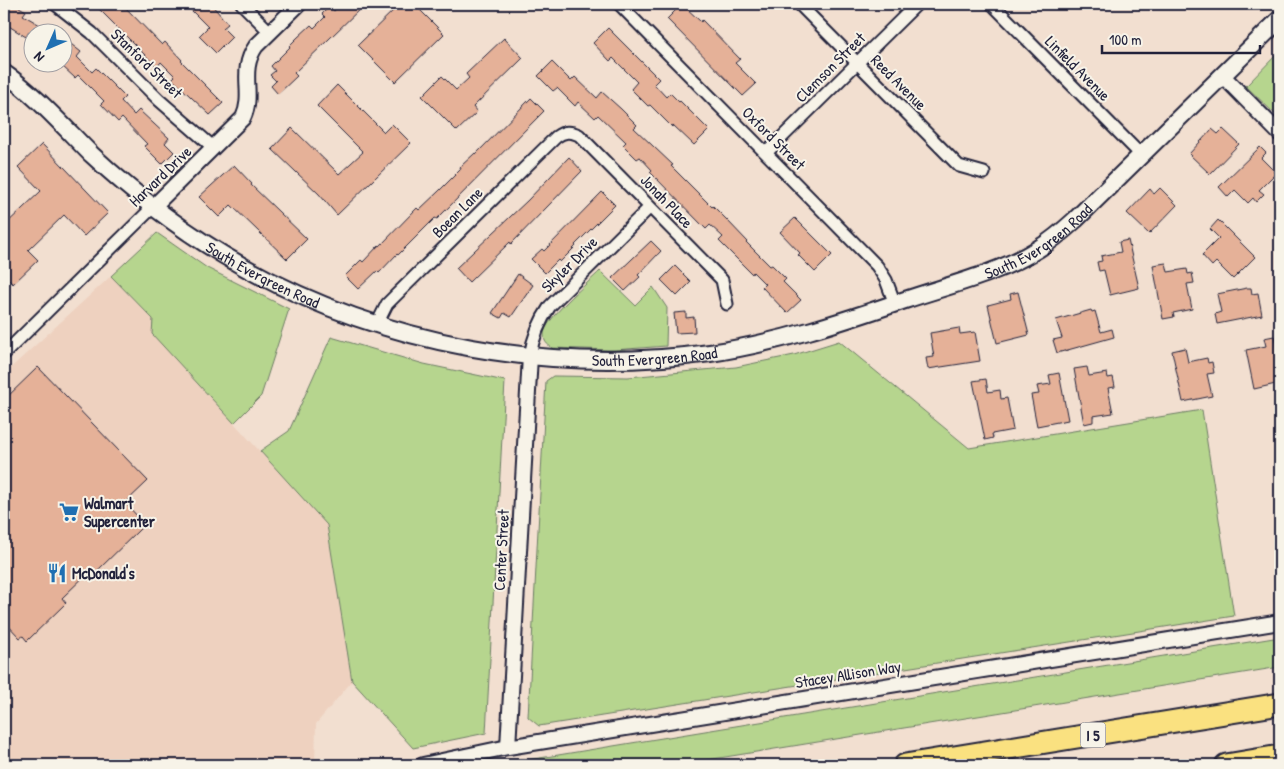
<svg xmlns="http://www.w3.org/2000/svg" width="1284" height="769" viewBox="0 0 1284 769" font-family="'Patrick Hand',sans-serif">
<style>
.built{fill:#eed1bf}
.green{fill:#b6d58e;stroke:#6c7c64}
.building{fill:#e5b198;stroke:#22223b}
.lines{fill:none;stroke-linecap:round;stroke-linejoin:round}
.minor-casing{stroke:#22223b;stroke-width:15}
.tertiary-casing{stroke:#22223b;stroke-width:18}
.secondary-casing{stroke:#22223b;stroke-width:20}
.motorway-casing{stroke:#22223b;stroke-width:25}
.minor{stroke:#f7f3e8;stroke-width:11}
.tertiary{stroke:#f7f3e8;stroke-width:14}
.secondary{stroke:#f7f3e8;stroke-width:16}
.motorway{stroke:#fae180;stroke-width:21}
.labels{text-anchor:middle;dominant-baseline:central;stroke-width:4;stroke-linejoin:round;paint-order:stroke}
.shield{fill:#f7f3e8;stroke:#62616f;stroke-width:1}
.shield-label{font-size:15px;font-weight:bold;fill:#22223b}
.street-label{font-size:16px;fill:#22223b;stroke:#f7f3e8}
.poi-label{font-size:16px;font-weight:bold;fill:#22223b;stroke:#f7f3e8;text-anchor:start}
</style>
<rect width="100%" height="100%" fill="#f2dfd0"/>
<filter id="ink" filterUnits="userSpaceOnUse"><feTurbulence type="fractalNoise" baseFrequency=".02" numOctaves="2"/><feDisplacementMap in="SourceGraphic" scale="10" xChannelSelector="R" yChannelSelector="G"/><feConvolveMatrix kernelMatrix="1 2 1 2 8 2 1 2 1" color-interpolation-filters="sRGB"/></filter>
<g filter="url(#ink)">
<path class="built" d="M111 276 153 319V334L327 525 352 681 316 724 315 765H4V374Z"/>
<path class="green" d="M1280 51V119L1246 86Z
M157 233 207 268 289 309 261 396 234 423 152 334 153 319 111 276Z
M600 271 635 305 653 287 667 308 666 346 614 350 552 348C547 344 544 342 544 335 543 320 588 283 600 271Z
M331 337 424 364 505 381 486 733 413 748 352 681 327 525 260 451 289 431Z
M839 341 969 448 1202 410 1234 616 539 726 528 717 546 381 553 376 628 377 736 367 794 355Z
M1280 637V667L676 765H497Z"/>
<path class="building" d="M4 4H14L26 11 23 15 52 32H29L26 37 4 23Z
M94 4H122L162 45 165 42 182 60 181 61 223 103 210 115 172 79 175 76 161 62 157 67Z
M185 4H211L228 24 223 28 232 37 216 53 199 36 208 27Z
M341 4H365L294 73 297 76 278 94 271 86 276 81 270 75 275 71 271 66 290 47 289 46 297 38 311 25 314 28 325 17 322 14 330 6 334 11Z
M400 4H414L444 34 395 82 358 45Z
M682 4 701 22 702 20 740 59 735 63 756 84 743 96 667 19Z
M608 28 659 79 654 84 666 97 670 93 679 102 680 101 709 130 694 145 673 125 672 127 650 105 648 106 631 89 637 82 613 58 610 61 593 43Z
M62 37 81 52 77 57 92 72 96 68 125 97 121 101 134 115 139 110 169 138 165 143 174 152 162 164 144 146 147 144 122 118 118 122 101 104 104 101 78 75 75 78 62 66Z
M504 38 523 58 473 107 477 112 457 131 422 96 442 76 456 90 469 78 466 74Z
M552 62 571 81 575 77 597 98 602 92 621 109 637 125 634 128 673 165 671 166 712 207 713 206 727 220 747 241 746 242 770 266 772 265 786 279 783 282 801 300 787 313 762 287 765 284 753 272 752 274 719 241 723 237 710 225 706 229 650 172 652 170 640 157 637 159 623 145 626 142 598 115 595 118 578 102 575 106 557 88 553 91 538 76Z
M337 85 384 132 392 124 411 143 337 215 319 194 272 149 292 128 339 174 363 152 317 106Z
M531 98 544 111 437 219 435 218 398 255 397 254 379 273 377 271 358 289 345 276 361 260 363 262 379 245 380 246 417 208 419 210 439 191 461 169 460 167 475 153 476 154Z
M1212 129 1218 134 1223 129 1239 144 1210 174 1189 154Z
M42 144 108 213 84 236 64 215 28 250 38 260 13 284 4 275V226L41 191 18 167Z
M1260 147 1266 153 1261 158 1276 173 1259 190 1264 194 1256 202 1253 198 1248 203 1235 190 1228 197 1219 187Z
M569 157 582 171 511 244 510 242 469 282 456 268 528 200Z
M234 165 252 184 251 185 307 239 287 259 231 205 219 217 199 197Z
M1160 188 1177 205 1149 234 1127 213 1150 189 1154 194Z
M602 192 615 205 575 245 576 246 560 262 558 260 545 273 531 259 542 249 544 251Z
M795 218 832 255 815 272 798 255 800 253 780 232Z
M1218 220 1255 257 1233 279 1216 262 1212 266 1202 255 1219 238 1210 229Z
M1128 240 1139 288 1110 295 1104 270 1099 271 1097 262 1102 261 1101 256 1121 252 1119 242Z
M651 241 661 251 638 275 640 277 625 291 612 278Z
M1166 263 1168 272 1187 269 1188 274 1192 273 1194 283 1187 284 1192 309 1173 313 1174 317 1163 319 1153 265Z
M675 266 691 282 677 296 661 280Z
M518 274 533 285 511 317 504 313 501 318 492 313Z
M1247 288H1251L1252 294 1258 293 1262 315 1217 324 1215 314 1221 312 1217 294Z
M1018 292 1029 335 997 343 988 305 1011 299 1010 294Z
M1091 310 1092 312 1095 311 1101 332 1112 329 1114 337 1057 353 1053 340 1062 338 1056 320Z
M686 312V318L694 317 695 332 676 333 674 313Z
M959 328 960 334 975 332 980 361 928 369 926 358 934 357 930 333Z
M1274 336 1280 365V383L1254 389 1246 350 1266 346 1264 338Z
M1185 348 1188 362 1207 358 1208 363 1212 362 1214 373 1207 374 1212 396 1183 402 1172 351Z
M38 367 148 481 125 503 142 521 138 525 141 528 96 572 93 568 62 598 66 603 27 641 23 636 20 638 4 621V400Z
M1087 367 1089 376 1107 373 1108 378 1113 377 1115 387 1108 388 1113 413 1093 416V422L1084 424 1074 369Z
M1059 373 1068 420 1037 426 1031 395 1039 394 1037 386 1051 384 1049 375Z
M986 379 988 392 1000 390 1001 399 1007 398 1013 430 992 434 993 438 985 440 973 381Z"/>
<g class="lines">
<defs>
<path id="minor" d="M55 4 92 33 159 100 214 148
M242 4 270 32
M619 4 877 266 886 280 895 304
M799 4 959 166 984 173
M992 4 1141 155
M766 153 917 4
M377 324 387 304 394 297 556 137C564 131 570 131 579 135L722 280 727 304
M4 354 153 207
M530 356C533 337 539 322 550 306L650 207"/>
<path id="tertiary" d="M1223 76 1280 134
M153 207 243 118C255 93 238 72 256 46L299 4
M508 747 530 356
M423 765 508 747 1280 622"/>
<g id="secondary">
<path id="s1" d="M4 73C37 96 63 126 91 154 137 197 189 236 244 267 384 345 551 375 710 353 777 343 841 322 905 300 949 285 998 274 1038 249 1051 241 1063 231 1075 220L1280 19"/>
</g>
<path id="motorway" d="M905 765 1280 704
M1226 765 1280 756"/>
</defs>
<use href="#minor" class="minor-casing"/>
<use href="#tertiary" class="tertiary-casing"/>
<use href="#secondary" class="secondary-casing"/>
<use href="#motorway" class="motorway-casing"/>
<use href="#minor" class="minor"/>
<use href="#tertiary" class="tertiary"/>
<use href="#secondary" class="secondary"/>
<use href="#motorway" class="motorway"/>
</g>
</g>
<defs>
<symbol id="supermarket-bare" viewBox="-9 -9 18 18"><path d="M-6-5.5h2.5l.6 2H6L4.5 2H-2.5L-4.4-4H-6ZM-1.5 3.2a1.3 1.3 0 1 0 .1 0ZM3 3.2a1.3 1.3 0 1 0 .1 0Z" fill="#1f6fb2" stroke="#f7f3e8" stroke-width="2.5" paint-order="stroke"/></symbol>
<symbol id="restaurant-bare" viewBox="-9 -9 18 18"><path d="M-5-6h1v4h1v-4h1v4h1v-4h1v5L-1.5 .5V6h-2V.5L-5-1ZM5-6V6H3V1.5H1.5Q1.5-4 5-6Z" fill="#1f6fb2" stroke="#f7f3e8" stroke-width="2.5" paint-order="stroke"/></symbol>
</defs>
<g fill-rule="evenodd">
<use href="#supermarket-bare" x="55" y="498" width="28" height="28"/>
<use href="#restaurant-bare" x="43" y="559" width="28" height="28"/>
</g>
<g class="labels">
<rect class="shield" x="1080.5" y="722.5" width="25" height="25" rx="4"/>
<g class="shield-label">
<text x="1093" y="735">I 5</text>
</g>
<g class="street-label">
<text transform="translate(147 63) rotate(44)">Stanford Street</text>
<text transform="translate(830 67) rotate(-45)">Clemson Street</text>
<text transform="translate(1078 68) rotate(45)">Linfield Avenue</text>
<text transform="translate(899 82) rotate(45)">Reed Avenue</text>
<text transform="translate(774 138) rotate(45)">Oxford Street</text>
<text transform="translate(160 176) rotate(-44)">Harvard Drive</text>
<text transform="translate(667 201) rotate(46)">Jonah Place</text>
<text transform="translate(457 212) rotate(-45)">Boean Lane</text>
<text stroke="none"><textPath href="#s1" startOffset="1141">South Evergreen Road</textPath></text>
<text transform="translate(569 264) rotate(-45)">Skyler Drive</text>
<text stroke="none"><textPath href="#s1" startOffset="330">South Evergreen Road</textPath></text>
<text stroke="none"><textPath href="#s1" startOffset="736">South Evergreen Road</textPath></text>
<text transform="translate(501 550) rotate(-87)">Center Street</text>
<text transform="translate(848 674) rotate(-9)">Stacey Allison Way</text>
</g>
<g class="poi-label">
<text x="84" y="503">Walmart<tspan x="84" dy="18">Supercenter</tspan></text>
<text x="72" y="573">McDonald's</text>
</g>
</g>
<rect width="1284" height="769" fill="none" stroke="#f7f3e8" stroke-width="20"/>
<rect x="10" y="10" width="1264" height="749" fill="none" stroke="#22223b" stroke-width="2" filter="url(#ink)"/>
<g transform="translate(48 48) rotate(225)"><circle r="24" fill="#f7f3e8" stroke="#a29fa3"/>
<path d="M0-4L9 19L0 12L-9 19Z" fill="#1f6fb2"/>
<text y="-8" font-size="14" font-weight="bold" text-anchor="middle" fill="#22223b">N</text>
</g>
<path d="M1102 45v8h158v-8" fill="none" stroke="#22223b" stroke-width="2.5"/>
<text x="1109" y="45" font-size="15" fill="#22223b" stroke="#f7f3e8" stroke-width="4" paint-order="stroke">100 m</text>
</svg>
